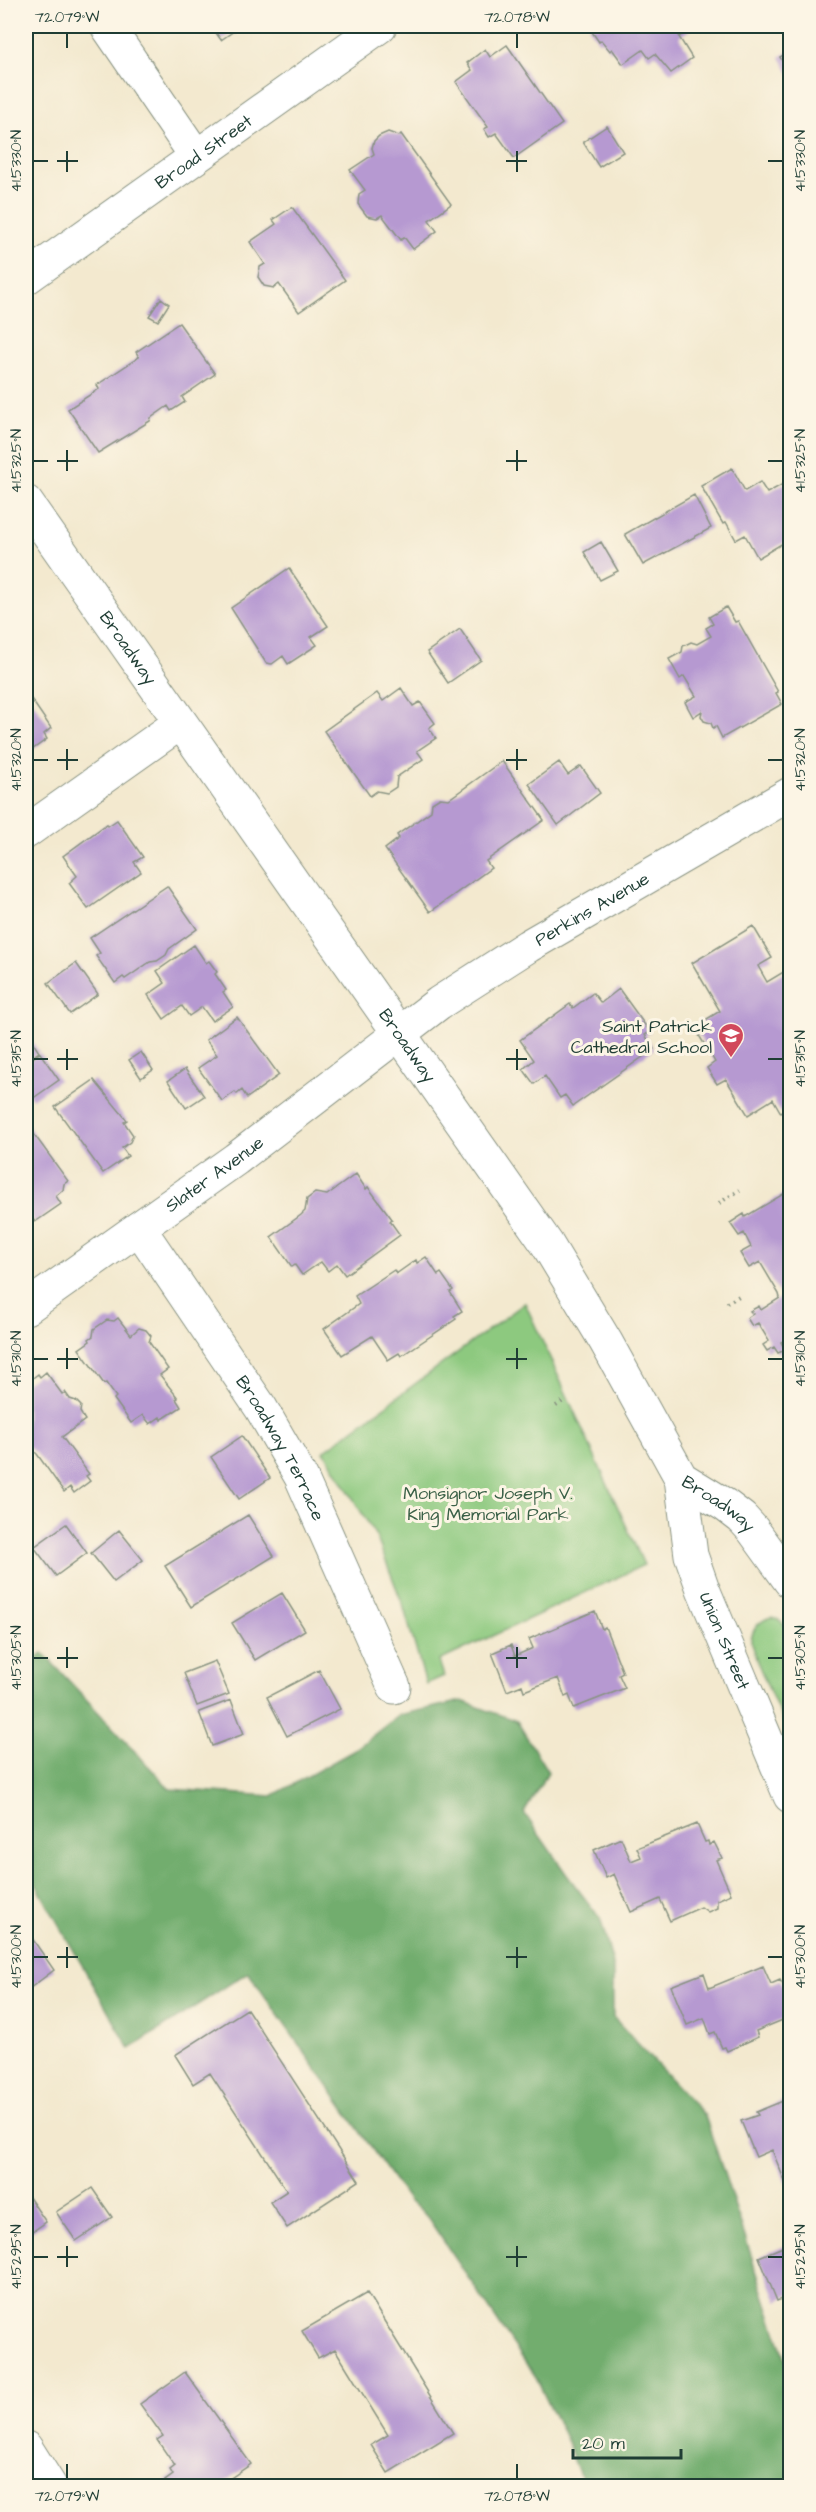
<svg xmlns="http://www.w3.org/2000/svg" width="816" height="2512" viewBox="0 0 816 2512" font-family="'Architects Daughter',sans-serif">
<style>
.green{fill:#8dc97f;stroke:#56835a;stroke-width:1.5}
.forest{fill:#72ad6e;stroke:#487551;stroke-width:1.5}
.building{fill:#b699d1}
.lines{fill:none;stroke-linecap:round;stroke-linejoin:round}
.minor-casing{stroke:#899382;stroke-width:35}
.major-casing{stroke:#899382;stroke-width:35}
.path{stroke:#899382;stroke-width:4;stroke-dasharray:1.5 4.5;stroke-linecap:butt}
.minor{stroke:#fff;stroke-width:33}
.major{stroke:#fff;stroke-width:33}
.ticks{fill:none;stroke:#1f3d34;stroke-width:2}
.labels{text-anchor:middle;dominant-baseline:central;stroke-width:6;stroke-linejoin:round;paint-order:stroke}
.street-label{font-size:18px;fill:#1f3d34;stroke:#fcf5e5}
.poi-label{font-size:18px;fill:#1f3d34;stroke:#fcf5e5;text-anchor:end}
.park-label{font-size:18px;fill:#3a6047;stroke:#fcf5e5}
.neatline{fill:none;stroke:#1f3d34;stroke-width:2}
.ticks-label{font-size:15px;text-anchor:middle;fill:#1f3d34}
</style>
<rect width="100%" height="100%" fill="#fcf5e5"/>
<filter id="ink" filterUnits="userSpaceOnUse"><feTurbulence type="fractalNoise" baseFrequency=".0167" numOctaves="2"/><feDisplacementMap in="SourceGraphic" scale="12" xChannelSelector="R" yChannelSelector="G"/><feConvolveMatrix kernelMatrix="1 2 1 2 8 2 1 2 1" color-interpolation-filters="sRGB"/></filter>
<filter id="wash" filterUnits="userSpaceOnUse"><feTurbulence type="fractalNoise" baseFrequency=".008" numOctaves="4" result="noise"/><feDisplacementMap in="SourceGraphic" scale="24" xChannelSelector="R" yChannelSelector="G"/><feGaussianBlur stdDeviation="1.35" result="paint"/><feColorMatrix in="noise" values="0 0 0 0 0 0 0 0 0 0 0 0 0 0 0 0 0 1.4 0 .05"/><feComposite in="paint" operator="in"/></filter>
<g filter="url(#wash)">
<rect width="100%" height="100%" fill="#f3e9cf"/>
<path class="green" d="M525 1303 644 1565 439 1661 444 1676 426 1684 403 1605 376 1536 324 1451Z
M771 1617 779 1619 790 1632V1737C784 1721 750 1652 751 1641 752 1629 759 1621 771 1617Z"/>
<path class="forest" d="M43 1653 170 1789 272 1796 353 1751 399 1715 462 1701 517 1721 548 1772 524 1813 567 1875 600 1918 613 1964V2017L705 2116 790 2373V2486H584L567 2442 536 2378 428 2218 420 2209 410 2203 248 1972 130 2049 26 1867V1667Z"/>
<g id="blocks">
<path class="building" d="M207 26H241L221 40 214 30 211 32Z
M588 26H695L679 37 692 58 671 73 655 54 649 58 643 50 623 64 612 49 610 51 601 40 599 42Z
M507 45 562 124 514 158 496 133 489 137 484 129 488 127 456 82 472 70 467 63 485 49 490 57Z
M790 51V75L780 57Z
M607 126 623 152 599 167 583 142Z
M388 132 399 136 401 134 451 204 429 220 437 231 413 249 404 237 401 240 382 215 377 218 367 216 358 204 359 194 365 190 350 170 374 154 372 148 374 141 379 136Z
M292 207 345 280 299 312 279 284 274 288 264 286 258 277 260 267 265 264 250 242 276 224 273 220Z
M161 298 169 304 158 321 149 316Z
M179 323 215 374 182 397 185 402 171 411 168 406 151 418 150 421 98 453 68 409 99 389 97 385 139 357 136 352Z
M732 468 745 491 760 482 767 493 785 483 790 492V539L758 558 745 535 736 540 726 522 723 524 701 486Z
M694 495 711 528 643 565 625 534Z
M601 542 618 571 600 580 584 552Z
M289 568 328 626 311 637 317 645 288 664 283 656 272 664 266 663 231 608Z
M726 607 735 622 738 621 778 692 776 693 782 704 722 738 716 726 713 728 711 723 704 721 701 716 702 711 693 717 685 702 696 696 684 676 680 679 669 659 682 652 683 646 691 642 697 644 711 636 706 628 713 624 709 617Z
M460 629 481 660 448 683 427 652Z
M401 688 413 706 420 702 435 723 429 728 436 738 417 751 423 759 397 777 396 787 387 793 377 791 370 796 324 731 377 693 383 701Z
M29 696 51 728 44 734 47 739 26 754V699Z
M502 761 544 820 486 861 491 868 430 912 385 849 399 838 397 835 431 811 432 803 440 798 449 799Z
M559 762 568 775 581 766 600 793 558 825 529 784Z
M117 820 143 857 134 862 141 872 88 909 69 883 77 876 63 856 107 824 108 826Z
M167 886 197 929 169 949 166 955 157 961 150 962 125 979 123 977 115 983 96 956 100 953 90 938Z
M790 906V921L784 910Z
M753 926 772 958 758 966 767 982 790 968V1107L781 1113 773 1099 748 1115 726 1079 717 1084 707 1068 715 1062 694 1027 720 1011 692 963Z
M194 945 206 963 209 961 217 972 215 974 226 990 223 992 233 1007 212 1021 202 1007 189 1016 182 1006 164 1019 148 995 165 983 157 971Z
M76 963 98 994 70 1014 48 983Z
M619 989 650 1032 645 1035 654 1049 573 1106 565 1095 560 1098 545 1076 534 1084 523 1069 534 1060 520 1040 570 1004 573 1008 593 993 601 1003Z
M237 1017 279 1075 247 1098 242 1090 237 1094 235 1092 222 1101 198 1068 217 1055 206 1040Z
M26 1032 39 1052 26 1061Z
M141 1052 153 1070 141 1078 129 1060Z
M40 1053 59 1080 32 1099 26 1090V1063Z
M185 1069 204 1096 186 1108 168 1081Z
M94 1080 127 1120 124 1122 133 1135 130 1142 122 1148 128 1156 103 1173 55 1107Z
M28 1126 68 1181 64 1184 63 1190 56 1196 61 1204 35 1222 26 1209V1127Z
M356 1174 366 1189 368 1187 392 1219 390 1221 400 1235 345 1275 337 1264 328 1271 321 1262 302 1275 295 1265 292 1267 271 1237 301 1215 305 1211 307 1199 315 1193 327 1195Z
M790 1190V1337L781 1342 785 1350 778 1353 774 1347 767 1351 763 1345 769 1341 758 1323 752 1326 747 1318 753 1314 750 1311 759 1306 761 1310 780 1298 779 1294 760 1262 749 1268 740 1253 751 1247 744 1233 739 1236 730 1223 744 1214 745 1217Z
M426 1257 438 1275 441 1273 453 1290 450 1292 462 1311 454 1316 456 1319 401 1356 399 1353 388 1360 372 1336 342 1355 324 1329 359 1304 355 1296 394 1270 396 1274 416 1260 417 1263Z
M118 1318 131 1335 139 1328 146 1330 151 1336 149 1342 168 1369 160 1375 178 1398 176 1399 181 1407 161 1420 160 1417 150 1424 143 1415 131 1423 114 1399 116 1397 106 1383 104 1384 79 1349 90 1341 89 1339 93 1336 94 1329 107 1320 114 1321Z
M46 1372 62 1394 65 1392 70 1399 76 1401 81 1406 80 1412 85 1420 62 1437 89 1474 86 1476 90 1481 74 1493 70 1487 64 1492 37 1454 26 1445V1383L38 1374 40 1377Z
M242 1436 270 1478 239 1499 211 1457Z
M248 1515 274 1556 191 1607 165 1566Z
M66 1524 87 1553 56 1576 34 1547Z
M119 1530 143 1560 114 1582 91 1553Z
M282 1593 305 1630 255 1660 232 1623Z
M595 1611 602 1629 605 1627 623 1673 619 1675 625 1688 574 1708 569 1695 565 1697 558 1678 524 1691 522 1685 507 1691 492 1653 511 1645 515 1656 533 1648 529 1639Z
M215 1661 229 1694 197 1706 184 1673Z
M319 1670 340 1709 287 1736 267 1697Z
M231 1700 244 1734 212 1746 199 1712Z
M697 1824 705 1842 708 1841 709 1845 714 1842 722 1858 716 1860 731 1894 717 1900V1908L708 1912 701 1907 670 1921 660 1899 631 1912 614 1874 606 1878 594 1850 621 1838 631 1861 641 1857 637 1848Z
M29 1934 54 1970 26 1991V1936Z
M763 1966 771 1984 780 1980 784 1986 790 2002V2017L756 2031 758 2037 727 2051 725 2047 722 2048 715 2032 710 2034 704 2018 687 2025 671 1986 704 1973 709 1988Z
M247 2009 359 2181 287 2228 270 2202 287 2191 210 2073 193 2084 175 2055Z
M790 2098V2182L786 2184 772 2150 756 2157 741 2121 758 2115 756 2112Z
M92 2188 112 2217 76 2241 56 2212Z
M26 2193 46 2222 26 2236Z
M790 2244V2295L777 2301 759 2257Z
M367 2293 453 2433 388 2473 371 2445 388 2435 335 2349 318 2358 302 2331Z
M185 2372 251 2464 219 2486H169L165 2481 173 2475 170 2470 175 2466 157 2440 163 2436 140 2404Z"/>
</g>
</g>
<g filter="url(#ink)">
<use href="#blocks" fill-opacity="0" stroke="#899382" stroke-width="1.5"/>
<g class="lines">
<defs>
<g id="minor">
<path d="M107 26 196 156"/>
<path id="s1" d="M26 278 380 26"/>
<path d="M26 832 180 723"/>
<path id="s2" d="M139 1228 261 1408 301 1477 394 1687"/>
<path id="s3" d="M26 1308 236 1159 439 1003 528 946 790 794"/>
<path d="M26 2448 50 2486"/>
</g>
<g id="major">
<path id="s4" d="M26 502 547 1244 606 1342 681 1478 725 1505 742 1518 753 1530 790 1581"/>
<path id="s5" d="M681 1478 691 1555 703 1589 790 1796"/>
</g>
</defs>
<use href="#minor" class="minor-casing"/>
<use href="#major" class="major-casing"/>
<path class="path" d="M719 1203 740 1190
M727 1303 739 1296
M789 1370 790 1369
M556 1406 565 1400"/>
<use href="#minor" class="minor"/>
<use href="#major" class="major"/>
</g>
</g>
<path class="ticks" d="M67 33V48M517 33V48M67 151V172M517 151V172M33 161H48M57 161H78M506 161H527M768 161H783M67 450V471M517 450V471M33 461H48M57 461H78M506 461H527M768 461H783M67 749V770M517 749V770M33 760H48M57 760H78M506 760H527M768 760H783M67 1049V1070M517 1049V1070M33 1059H48M57 1059H78M506 1059H527M768 1059H783M67 1348V1369M517 1348V1369M33 1359H48M57 1359H78M506 1359H527M768 1359H783M67 1647V1668M517 1647V1668M33 1658H48M57 1658H78M506 1658H527M768 1658H783M67 1947V1968M517 1947V1968M33 1957H48M57 1957H78M506 1957H527M768 1957H783M67 2246V2267M517 2246V2267M33 2257H48M57 2257H78M506 2257H527M768 2257H783M67 2464V2479M517 2464V2479"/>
<defs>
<symbol id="school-pin" viewBox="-11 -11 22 30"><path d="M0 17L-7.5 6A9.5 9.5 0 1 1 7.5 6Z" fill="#d1495b" stroke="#fcf5e5"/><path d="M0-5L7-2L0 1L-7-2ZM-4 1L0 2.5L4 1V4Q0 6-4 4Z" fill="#fff"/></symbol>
</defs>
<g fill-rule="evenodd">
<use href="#school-pin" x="716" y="1021" width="30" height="40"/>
</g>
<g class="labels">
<g class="street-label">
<text stroke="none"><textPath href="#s1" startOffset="218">Broad Street</textPath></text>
<text stroke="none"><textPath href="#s4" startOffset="178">Broadway</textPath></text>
<text stroke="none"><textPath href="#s3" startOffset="693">Perkins Avenue</textPath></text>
<text stroke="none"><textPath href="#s4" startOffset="664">Broadway</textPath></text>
<text stroke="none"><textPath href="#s3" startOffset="231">Slater Avenue</textPath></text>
<text stroke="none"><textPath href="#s2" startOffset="262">Broadway Terrace</textPath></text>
<text stroke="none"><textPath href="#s4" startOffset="1222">Broadway</textPath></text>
<text stroke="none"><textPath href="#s5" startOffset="170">Union Street</textPath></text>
</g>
<g class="poi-label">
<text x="712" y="1026">Saint Patrick<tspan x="712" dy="21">Cathedral School</tspan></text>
</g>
<g class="park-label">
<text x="488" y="1493">Monsignor Joseph V.<tspan x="488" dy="21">King Memorial Park</tspan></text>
</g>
</g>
<rect width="816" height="2512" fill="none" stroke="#fcf5e5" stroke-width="66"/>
<path d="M573 2449v9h108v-9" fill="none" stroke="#1f3d34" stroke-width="3"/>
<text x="582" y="2449" font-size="18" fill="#1f3d34" stroke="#fcf5e5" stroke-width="4.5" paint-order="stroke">20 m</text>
<rect x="33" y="33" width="750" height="2446" class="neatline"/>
<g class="ticks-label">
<text x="67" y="22">72.079°W</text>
<text x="517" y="22">72.078°W</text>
<text transform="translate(16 161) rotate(-90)" y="5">41.5330°N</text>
<text transform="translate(800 161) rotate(-90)" y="5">41.5330°N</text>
<text transform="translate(16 461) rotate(-90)" y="5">41.5325°N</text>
<text transform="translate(800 461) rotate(-90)" y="5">41.5325°N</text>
<text transform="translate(16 760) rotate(-90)" y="5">41.5320°N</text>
<text transform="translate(800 760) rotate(-90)" y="5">41.5320°N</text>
<text transform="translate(16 1059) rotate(-90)" y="5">41.5315°N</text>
<text transform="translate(800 1059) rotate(-90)" y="5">41.5315°N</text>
<text transform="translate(16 1359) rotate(-90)" y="5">41.5310°N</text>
<text transform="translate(800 1359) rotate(-90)" y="5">41.5310°N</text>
<text transform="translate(16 1658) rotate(-90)" y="5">41.5305°N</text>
<text transform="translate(800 1658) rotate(-90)" y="5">41.5305°N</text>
<text transform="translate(16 1957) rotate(-90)" y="5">41.5300°N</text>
<text transform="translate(800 1957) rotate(-90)" y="5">41.5300°N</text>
<text transform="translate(16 2257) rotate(-90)" y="5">41.5295°N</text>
<text transform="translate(800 2257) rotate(-90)" y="5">41.5295°N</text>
<text x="67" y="2501">72.079°W</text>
<text x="517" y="2501">72.078°W</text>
</g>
</svg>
